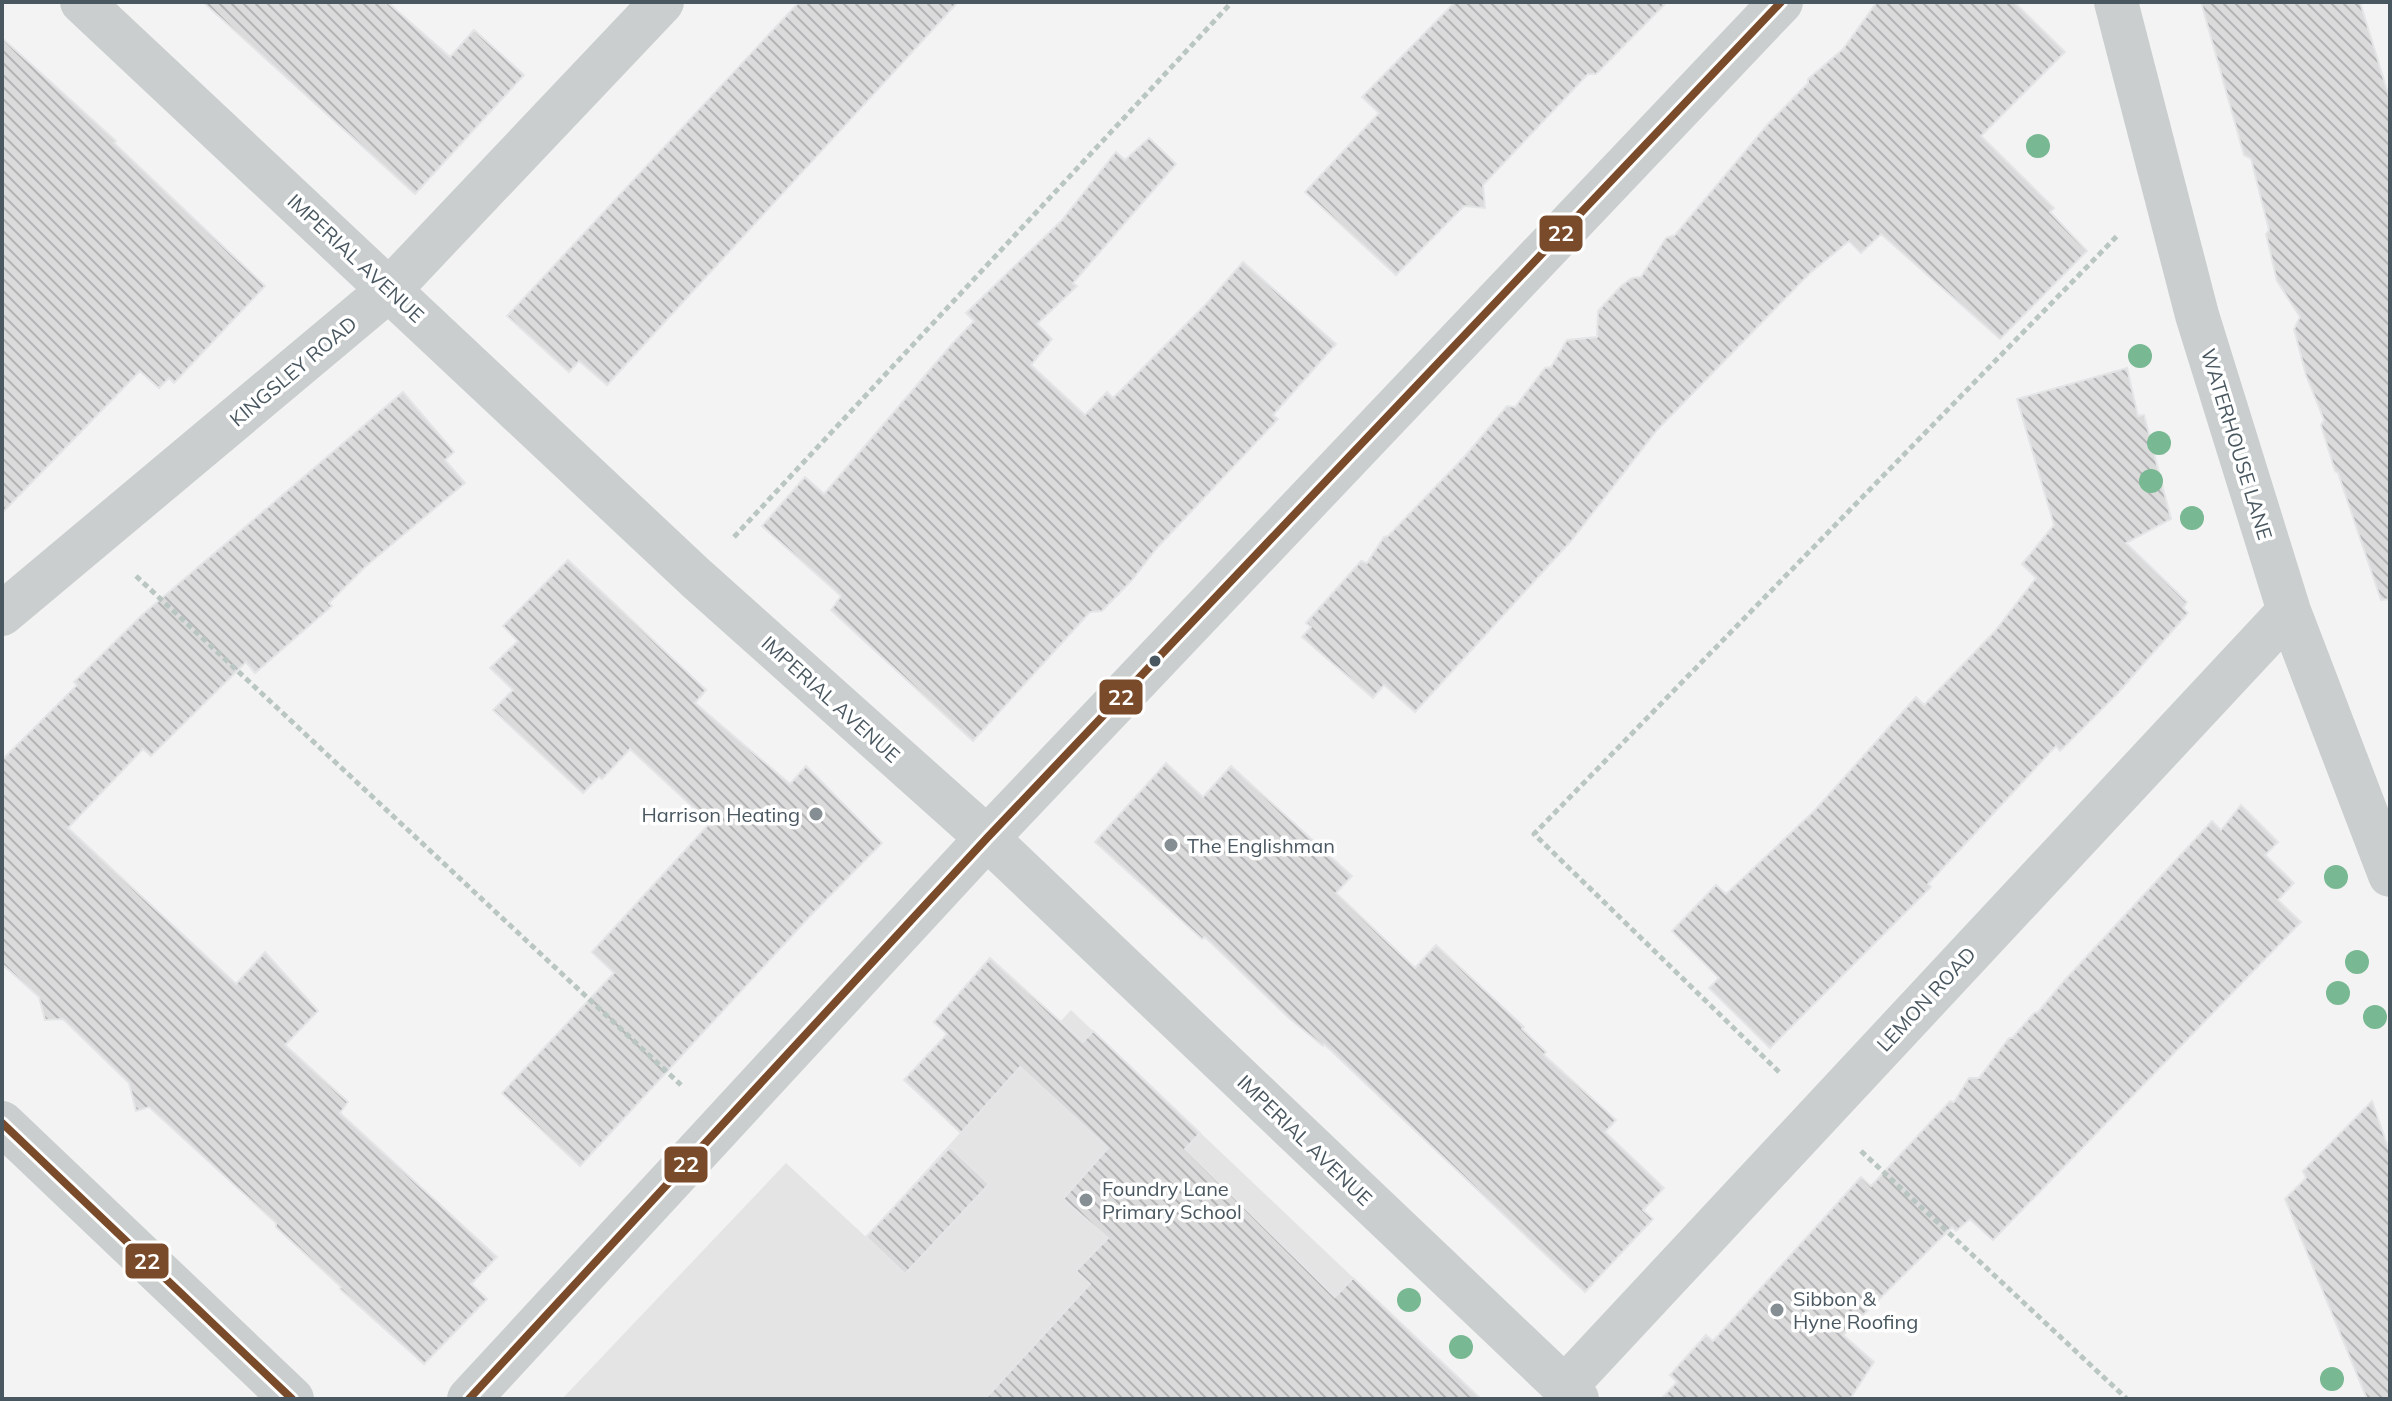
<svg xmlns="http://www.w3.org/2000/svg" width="2392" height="1401" viewBox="0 0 2392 1401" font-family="Mulish,sans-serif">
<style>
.education{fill:#e5e4e5}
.building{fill:url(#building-back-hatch);stroke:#e4e5e6;stroke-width:2}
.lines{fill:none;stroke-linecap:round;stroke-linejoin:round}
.path{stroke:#b9c6c1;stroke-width:5;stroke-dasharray:6 4;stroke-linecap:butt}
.street{stroke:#cacecf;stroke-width:44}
.bus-1-casing{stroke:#fff;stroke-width:14}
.bus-1{stroke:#7a4b2a;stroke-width:8}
.tree{fill:#78b892}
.bus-dot{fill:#495760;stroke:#fff;stroke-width:3}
.poi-dot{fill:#848e93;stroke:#fff;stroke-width:3}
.labels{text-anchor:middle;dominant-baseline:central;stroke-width:7;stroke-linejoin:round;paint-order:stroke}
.street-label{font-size:20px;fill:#495760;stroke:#fff}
.poi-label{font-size:20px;fill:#495760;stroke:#fff;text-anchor:start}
.line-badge{stroke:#fff;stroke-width:3}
.badge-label{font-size:22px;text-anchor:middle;font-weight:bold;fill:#fff}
</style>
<defs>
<pattern id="building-back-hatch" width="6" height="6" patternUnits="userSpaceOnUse" patternTransform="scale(2)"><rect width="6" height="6" fill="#dbdbdc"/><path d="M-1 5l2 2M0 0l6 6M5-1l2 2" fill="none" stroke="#b4b4b6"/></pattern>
</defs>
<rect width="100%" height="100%" fill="#f3f3f3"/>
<path class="education" d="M1071 1010 1481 1399H562L786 1163 866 1237Z"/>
<path class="building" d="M203 2H387L450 57 474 30 524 75 415 194Z
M799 2H958L607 385 579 361 569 372 507 316Z
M1455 2H1667L1596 74H1588L1483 185 1485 208 1464 206 1396 275 1305 192 1379 113 1362 97Z
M1877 2H2014L2065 52 1981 136 2054 208 2050 212 2087 251 2000 339 1881 234 1861 253 1849 241 1809 274 1657 430 1571 541 1415 712 1384 685 1373 698 1302 637 1311 627 1306 623 1361 561 1367 563 1384 537 1388 536 1466 455 1507 406 1515 407 1545 368 1551 367 1567 340 1597 337 1598 311 1621 286 1632 278 1641 277 1666 238 1675 235 1768 124 1808 83V79L1843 49Z
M2201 2H2360L2390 100V599L2381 600 2338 473 2335 471 2321 425 2324 420 2306 375 2294 329 2300 317 2277 281 2266 234 2269 230 2251 159 2244 155Z
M2 38 116 141 114 143 265 286 174 383 169 378 159 388 140 371 2 513Z
M1149 138 1176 164 1073 283 1077 286 1037 324 1052 339 1031 365 1085 415 1107 392 1113 398 1207 303 1243 262 1336 344 1273 415 1278 419 1156 549 1132 580 1102 611 1090 612 973 741 831 610 841 596 762 526 805 477 824 494 952 344 974 321 966 313 1062 220 1116 152 1125 160Z
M2127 368 2138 416 2144 415 2171 519 2126 543 2187 602 2183 608 2188 613 2117 694 2060 751 2056 746 1928 884 1931 887 1770 1048 1709 988 1719 978 1672 931 1716 885 1726 894 1815 810 1916 697 1924 705 1995 631 2036 578 2022 564 2054 525 2017 399Z
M403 392 454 452 445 460 465 483 365 567 329 603 332 606 255 673 246 662 151 756 143 749 68 828 236 984 265 952 318 1011 285 1045 348 1102 340 1113 497 1257 471 1284 487 1299 424 1364 340 1289 341 1287 276 1227V1223L149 1107 136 1111 129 1083 63 1019 45 1020 39 997 2 964V760L77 685 74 682 142 615Z
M568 560 706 690 695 703 790 784 806 766 882 843 812 914 580 1166 502 1093 614 973 592 952 710 823 630 749 602 779 599 777 583 793 493 710 513 690 490 668 518 641 503 626Z
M1166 763 1203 797 1231 766 1352 876 1336 893 1415 968 1436 945 1524 1027 1522 1029 1546 1052 1544 1055 1616 1120 1605 1132 1664 1188 1643 1210 1653 1219 1585 1292 1324 1044 1323 1046 1289 1018 1205 937 1202 939 1095 842Z
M2241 805 2278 842 2265 855 2294 883 2278 900 2301 922 1993 1240 1970 1219 1956 1231 1952 1227 1843 1335 1874 1362 1850 1399H1661L1677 1382 1670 1375 1706 1335 1713 1341 1861 1177 1871 1186 1950 1101 1954 1102 1969 1078H1979L2009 1038H2012L2034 1013 2038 1012 2063 982 2212 821 2221 830Z
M990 958 1083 1042 1093 1031 1200 1133 1185 1149 1335 1297 1353 1278 1481 1399H985L1090 1284 1076 1271 1108 1238 1063 1199 1108 1148 1020 1067 961 1133 904 1080 947 1034 934 1022Z
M2372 1101 2390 1153V1399H2367L2285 1199 2306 1178 2303 1171Z
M950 1147 989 1184 905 1274 866 1237Z"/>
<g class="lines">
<path class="path" d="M734 537 1232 2
M136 576 681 1085
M1779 1072 1534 834 2118 235
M1861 1151 2127 1399"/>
<path class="street" d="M82 2 696 578 987 838 1577 1399
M2116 2 2197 315 2289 611 2390 875
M2 614 390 289 662 2
M2 1123 292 1399
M1565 1387 2289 611
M469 1399 987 838 1781 2"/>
<defs>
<path id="bus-1" d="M2 1123 292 1399
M469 1399 987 838 1781 2"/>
</defs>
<use href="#bus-1" class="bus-1-casing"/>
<use href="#bus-1" class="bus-1"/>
</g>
<g class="tree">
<circle cx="2038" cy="146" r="12"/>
<circle cx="2140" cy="356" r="12"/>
<circle cx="2159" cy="443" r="12"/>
<circle cx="2151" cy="481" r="12"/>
<circle cx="2192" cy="518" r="12"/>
<circle cx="2336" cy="877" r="12"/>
<circle cx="2357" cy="962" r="12"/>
<circle cx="2338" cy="993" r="12"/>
<circle cx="2375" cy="1017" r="12"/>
<circle cx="1409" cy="1300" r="12"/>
<circle cx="1461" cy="1347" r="12"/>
<circle cx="2332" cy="1379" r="12"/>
</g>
<circle class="bus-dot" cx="1155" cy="661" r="7"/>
<g class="poi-dot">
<circle cx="816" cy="814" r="8"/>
<circle cx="1171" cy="845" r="8"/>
<circle cx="1086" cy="1200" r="8"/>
<circle cx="1777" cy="1310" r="8"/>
</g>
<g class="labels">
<g class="street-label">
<text transform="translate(356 258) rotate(43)">IMPERIAL AVENUE</text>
<text transform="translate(293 371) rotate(-40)">KINGSLEY ROAD</text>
<text transform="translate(2237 444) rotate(73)">WATERHOUSE LANE</text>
<text transform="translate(831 699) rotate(42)">IMPERIAL AVENUE</text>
<text transform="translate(1926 999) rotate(-47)">LEMON ROAD</text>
<text transform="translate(1305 1140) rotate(44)">IMPERIAL AVENUE</text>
</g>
<g class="poi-label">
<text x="800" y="814" text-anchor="end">Harrison Heating</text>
<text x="1187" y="845">The Englishman</text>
<text x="1102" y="1188">Foundry Lane<tspan x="1102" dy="23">Primary School</tspan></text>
<text x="1793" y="1298">Sibbon &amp;<tspan x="1793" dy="23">Hyne Roofing</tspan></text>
</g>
</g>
<g class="line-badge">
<rect x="1538" y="214" width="46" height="39" rx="8" fill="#7a4b2a"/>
<rect x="1098" y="678" width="46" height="38" rx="8" fill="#7a4b2a"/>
<rect x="663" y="1145" width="46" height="39" rx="8" fill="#7a4b2a"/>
<rect x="124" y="1242" width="46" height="38" rx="8" fill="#7a4b2a"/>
</g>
<g class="badge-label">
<text x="1561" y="241">22</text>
<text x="1121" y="705">22</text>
<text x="686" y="1172">22</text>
<text x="147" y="1269">22</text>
</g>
<rect width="2392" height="1401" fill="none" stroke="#495760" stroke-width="8"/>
</svg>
